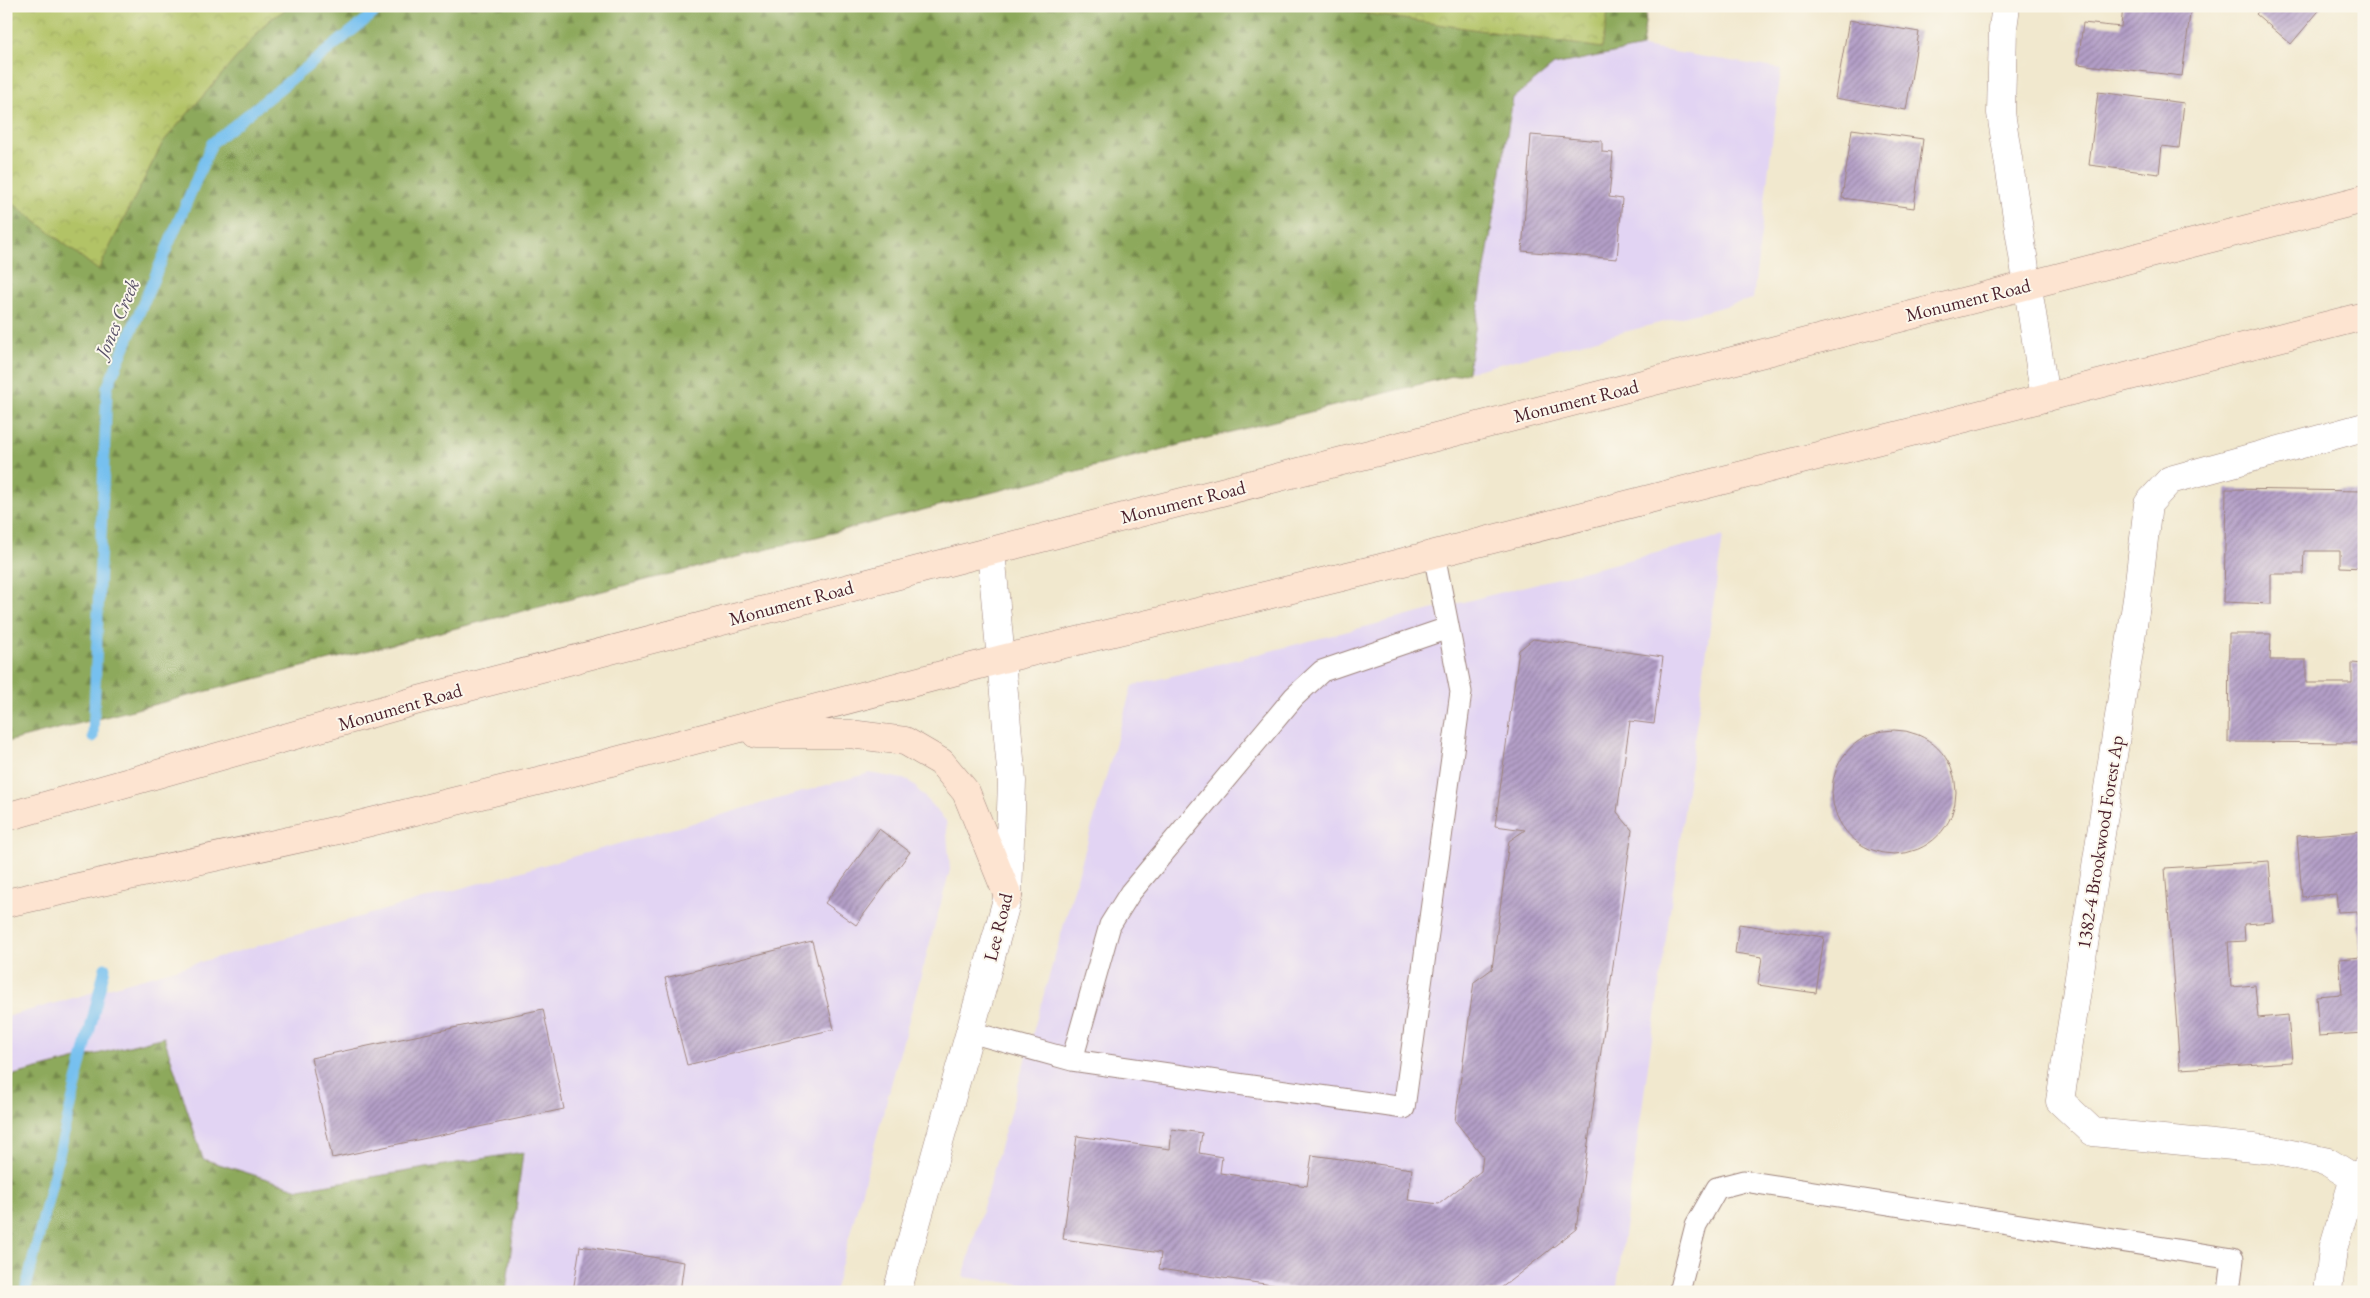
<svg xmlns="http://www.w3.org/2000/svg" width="2370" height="1298" viewBox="0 0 2370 1298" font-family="'EB Garamond',serif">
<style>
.built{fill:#e2d4f3}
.forest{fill:url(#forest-firs);stroke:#6c6443}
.park{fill:url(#park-crowns);stroke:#7e7148}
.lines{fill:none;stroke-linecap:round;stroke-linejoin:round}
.stream{stroke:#76c0ef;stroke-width:11}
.building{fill:url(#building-hatch)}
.service-casing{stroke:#9e847c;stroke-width:23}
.minor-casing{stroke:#9e847c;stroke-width:29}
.tertiary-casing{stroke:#9e847c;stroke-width:29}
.secondary-casing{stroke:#9e847c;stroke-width:29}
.service{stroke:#fff;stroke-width:21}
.minor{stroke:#fff;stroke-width:28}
.tertiary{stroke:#fff;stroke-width:28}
.secondary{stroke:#fde4d1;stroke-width:28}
.labels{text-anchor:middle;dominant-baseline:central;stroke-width:4;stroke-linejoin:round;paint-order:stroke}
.street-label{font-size:19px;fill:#4a1f2b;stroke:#fbf7ec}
.water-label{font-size:20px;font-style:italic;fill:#574f66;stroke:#fbf7ec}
</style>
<defs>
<pattern id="forest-firs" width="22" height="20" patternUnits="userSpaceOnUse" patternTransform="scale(1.25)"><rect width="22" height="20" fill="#8da95b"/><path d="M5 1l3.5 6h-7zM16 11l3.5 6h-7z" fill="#75894b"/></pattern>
<pattern id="park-crowns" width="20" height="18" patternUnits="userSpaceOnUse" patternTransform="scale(1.25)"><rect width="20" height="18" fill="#b2c366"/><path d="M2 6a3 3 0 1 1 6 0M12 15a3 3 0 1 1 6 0" fill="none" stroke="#9ba759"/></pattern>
<pattern id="building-hatch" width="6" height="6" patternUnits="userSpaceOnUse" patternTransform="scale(1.25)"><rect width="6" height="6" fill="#b39fc7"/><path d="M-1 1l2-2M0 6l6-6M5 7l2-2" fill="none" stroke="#9481a2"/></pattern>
</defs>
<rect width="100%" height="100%" fill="#fbf7ec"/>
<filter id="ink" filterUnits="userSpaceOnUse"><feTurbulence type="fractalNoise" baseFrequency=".02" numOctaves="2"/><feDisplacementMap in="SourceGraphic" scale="10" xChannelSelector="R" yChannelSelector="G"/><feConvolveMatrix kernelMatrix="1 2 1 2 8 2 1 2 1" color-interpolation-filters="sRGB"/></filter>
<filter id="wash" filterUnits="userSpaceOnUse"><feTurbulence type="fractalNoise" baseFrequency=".0096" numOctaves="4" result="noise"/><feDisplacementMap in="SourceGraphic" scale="20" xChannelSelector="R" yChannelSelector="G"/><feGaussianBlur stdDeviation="1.12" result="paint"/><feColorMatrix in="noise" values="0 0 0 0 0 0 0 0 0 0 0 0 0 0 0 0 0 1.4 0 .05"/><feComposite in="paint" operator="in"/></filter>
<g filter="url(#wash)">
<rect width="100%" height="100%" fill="#f1e8ce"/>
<path class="built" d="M1642 47 1781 69 1753 299 1468 372 1513 98 1554 65Z
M1723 536 1616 1292H1085L963 1277 1132 686Z
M869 773 909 780 946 821 950 870 834 1292H506L523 1153 299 1189 203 1159 164 1037 6 1077V1017Z"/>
<path class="forest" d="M6 6H1647L1642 47 1554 65 1513 98 1468 372 6 742Z
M164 1037 203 1159 299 1189 523 1152 506 1292H6V1077Z"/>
<path class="park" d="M6 6H291L268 21 163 142 98 270 6 198Z
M1314 6H1609L1602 48Z"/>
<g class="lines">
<path class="stream" d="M93 737 107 388 212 143 383 6
M25 1292 105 968"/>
</g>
<g id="blocks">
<path class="building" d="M2123 6H2191L2182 76 2078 64 2083 23 2121 27Z
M2263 6H2323L2291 44 2256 14Z
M1849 20 1919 32 1906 110 1835 98Z
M2098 92 2184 103 2179 148 2162 146 2159 174 2089 165Z
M1852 129 1923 139 1914 208 1842 198Z
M1531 135 1602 141V152L1613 153 1609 197 1622 199 1617 259 1522 251Z
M2226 489 2364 491V568L2340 567V551H2304L2303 574H2271V604L2224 602Z
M2229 634H2271L2270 660H2306V683H2352V663L2364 664V743L2228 742Z
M1533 639 1663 657 1654 724 1630 721 1617 812 1632 830 1576 1229 1496 1292H1322L1159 1269 1161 1253 1063 1239 1077 1136 1170 1149 1172 1129 1202 1133 1199 1153 1222 1157 1220 1173 1307 1186 1312 1155 1412 1169 1408 1200 1439 1204 1481 1171 1483 1156 1455 1121 1474 982 1492 969 1509 841 1525 830 1495 826 1519 650Z
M1832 792a62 62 0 1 1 124 0a62 62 0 1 1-124 0Z
M879 829 910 852 856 925 825 903Z
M2364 831V1033L2319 1036 2316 996 2342 994 2339 959 2361 957 2357 911 2338 912 2336 894 2302 897 2297 836Z
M2269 861 2274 922 2244 924 2245 941 2228 942 2231 987 2255 985 2258 1018 2288 1015 2292 1062 2180 1069 2165 868Z
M1739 924 1824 937 1816 993 1758 985 1762 957 1735 953Z
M812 941 834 1029 687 1065 665 978Z
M543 1009 564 1109 332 1158 311 1058Z
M580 1246 684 1262 680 1292H573Z"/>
</g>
</g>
<g filter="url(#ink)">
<use href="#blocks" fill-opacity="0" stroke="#9e847c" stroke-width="1"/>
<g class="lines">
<defs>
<path id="service" d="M970 1032 1072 1060 1404 1108 1461 692 1434 554
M1072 1060 1110 925 1130 893 1294 697 1322 671 1448 628
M1679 1292 1696 1225 1717 1188 1744 1181 2233 1259 2229 1292"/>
<path id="minor" d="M2006 6 2003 28 2001 113 2045 398
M2354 1178 2328 1162 2273 1150 2093 1132 2060 1101 2137 599 2148 504 2170 480 2364 427
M2328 1292 2333 1249 2354 1178 2364 1171"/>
<path id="tertiary" d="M897 1292 1008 896 1012 781 991 551"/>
<path id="secondary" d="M756 734H850L905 741 941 762 966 792 1008 896
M6 817 415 701 991 551 2364 199
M6 903 338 830 566 774 1002 659 1380 568 2364 316"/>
</defs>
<use href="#service" class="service-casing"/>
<use href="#minor" class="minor-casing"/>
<use href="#tertiary" class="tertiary-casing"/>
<use href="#secondary" class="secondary-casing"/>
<use href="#service" class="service"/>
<use href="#minor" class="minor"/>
<use href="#tertiary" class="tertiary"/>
<use href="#secondary" class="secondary"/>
</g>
</g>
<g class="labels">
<g class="street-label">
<text transform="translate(1968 300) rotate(-14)">Monument Road</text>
<text transform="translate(1576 401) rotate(-14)">Monument Road</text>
<text transform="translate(1183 502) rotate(-14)">Monument Road</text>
<text transform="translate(791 603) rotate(-15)">Monument Road</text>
<text transform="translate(400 707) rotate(-16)">Monument Road</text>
<text transform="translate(2100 842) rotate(-81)">1382-4 Brookwood Forest Ap</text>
<text transform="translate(998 927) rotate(-76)">Lee Road</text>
</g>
<g class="water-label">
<text transform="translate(117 318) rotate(-67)">Jones Creek</text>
</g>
</g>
<rect width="2370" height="1298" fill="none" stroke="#fbf7ec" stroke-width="25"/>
</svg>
